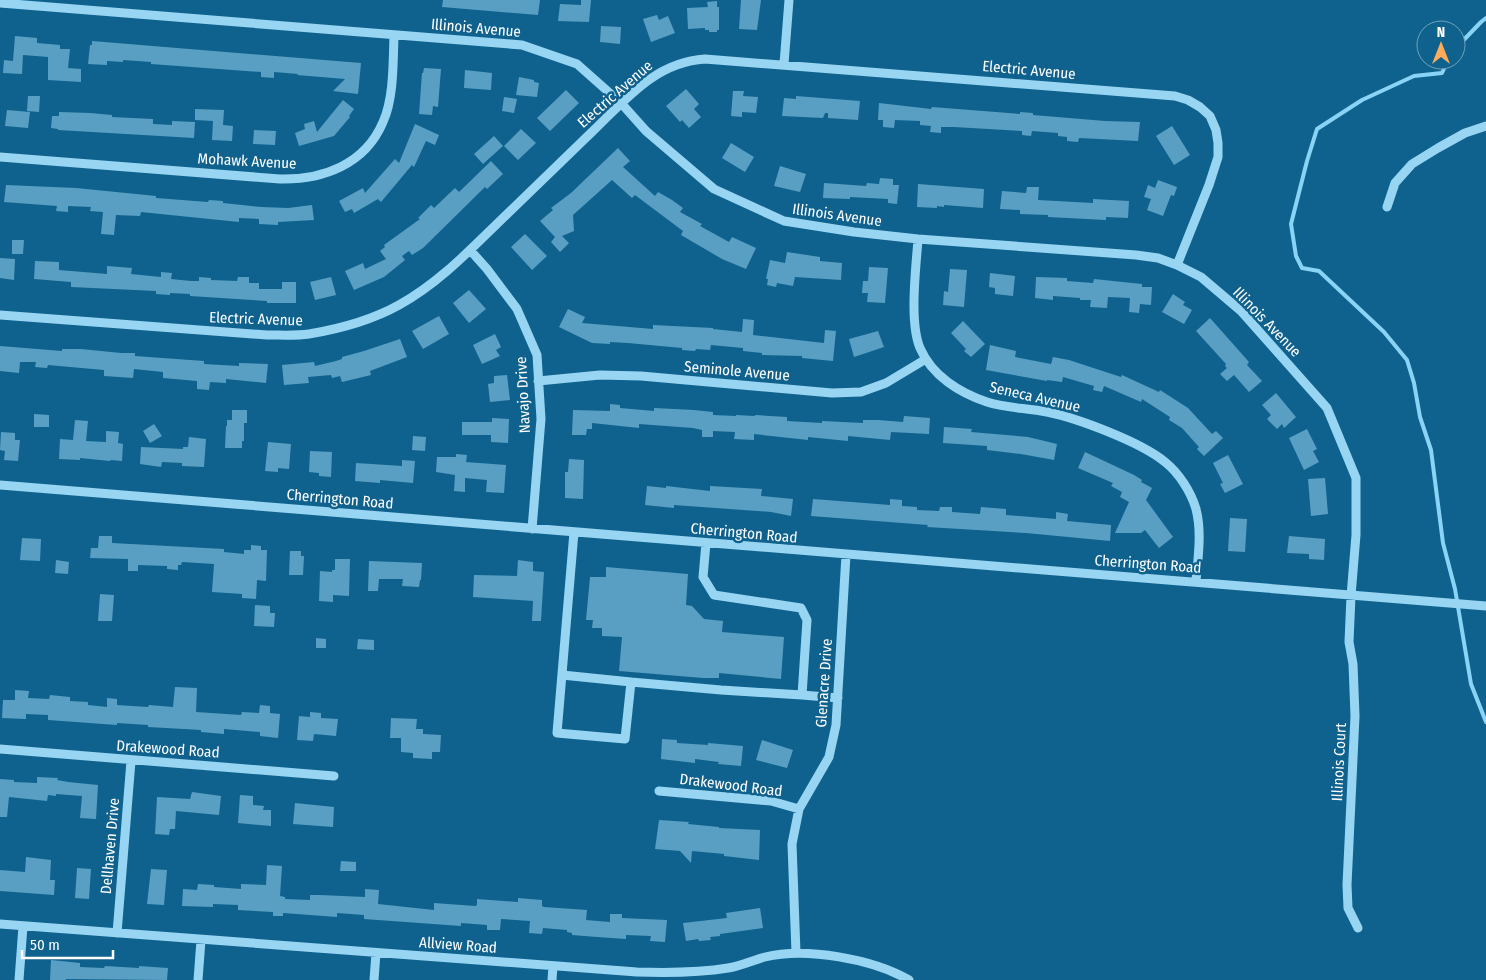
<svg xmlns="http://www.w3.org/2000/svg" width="1486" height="980" viewBox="0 0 1486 980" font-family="'Fira Sans Condensed',sans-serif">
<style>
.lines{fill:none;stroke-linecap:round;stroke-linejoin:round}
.stream{stroke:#89d4f6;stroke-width:4}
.building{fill:#589fc3}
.minor{stroke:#98d5f3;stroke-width:9}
.labels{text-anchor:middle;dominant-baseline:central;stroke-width:5;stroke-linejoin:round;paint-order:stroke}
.street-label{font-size:15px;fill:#fff;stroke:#10628e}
</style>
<rect width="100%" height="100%" fill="#10628e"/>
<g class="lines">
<path class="stream" d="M1456 48 1481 22 1486 18
M1448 60 1442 73 1414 76 1362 100 1317 129 1307 161 1291 224 1296 256 1302 268 1319 271 1384 332 1407 360 1414 383 1420 417 1431 450 1443 543 1455 589 1471 684 1486 722"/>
</g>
<path class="building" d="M443 0H540L538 15 442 7Z
M581 0H591L589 22 558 21 560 4 581 5Z
M741 0H761L757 30 739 29Z
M717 1V7H719V30H717V32H709V30H705V28L688 29 687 8 708 7 707 2Z
M657 15 659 20 668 16 675 33 651 42 643 19Z
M601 26 621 27 620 44 600 42Z
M15 36 37 38V43L60 45V49H70L68 68 81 69V82L48 80V57L23 55 22 74 3 73 4 60 13 61Z
M92 41 361 63 358 94 333 91 345 79 297 75 298 74 274 72V78L261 77V72L151 64V62L123 60V62L107 61V65L88 64 90 45H92Z
M424 68 441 69 438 107 433 106 432 115 419 114 422 73H423Z
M465 70 492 73 491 90 464 88Z
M519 77 534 80V82L539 83 537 97 516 95Z
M686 89 699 104 694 109 701 117 689 128 682 120 680 122 666 106Z
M566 90 579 103 550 131 537 118Z
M733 91H744L743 96 758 97 756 113 742 112V117L731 116Z
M28 96H40L39 112 27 111Z
M796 96 860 101 858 120 828 118V113H825L823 118 782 116 784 98 796 99Z
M504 97 517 99 514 113 502 111Z
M343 100 354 109 349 116 350 117 334 136 299 146 295 133 305 129 304 124 314 121 317 132Z
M879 103 931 109 932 107 1020 114V112L1033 113V115L1105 121 1140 122 1138 141 1079 138 1078 142 1067 141V137L1058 136V133L1032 131 1031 136 1022 135V131L954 127H941V133L930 132 931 126 920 125V121L895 120 894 128 883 127V120H878Z
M195 109 224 110 223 125 233 126 232 141 212 140 213 121 195 120Z
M7 110 30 112 28 128 5 126Z
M59 112 90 113 112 115V117L153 119V124L172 125V121L195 122 194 138 58 130V129L51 128 52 116H59Z
M415 124 439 135 435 145 426 141 414 167 412 165 381 202 378 199 354 213 352 209 345 212 339 201 363 188 365 193 395 159 399 163Z
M1172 126 1190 155 1174 165 1156 136Z
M521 129 536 143 518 160 504 146Z
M254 130 276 131 275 145 253 144Z
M494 136 503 146 483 164 474 154Z
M731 143 754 157 745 172 722 158Z
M618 148 630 161 623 167 655 196 658 192 672 200 683 208 680 212 702 224 700 226 729 242 732 237 756 248 746 269 722 259 681 235 683 231 635 195 632 198 612 180 573 215 574 231 562 236 569 243 560 252 551 242 555 237 540 221 553 210 551 208 571 193Z
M491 161 503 174 487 189 485 187 423 248 412 255 409 251 402 256 405 260 384 277 354 290 345 271 363 263 365 269 386 259 380 251 385 247 384 245 420 219 418 218 431 205 434 208 455 188 459 192Z
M780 166 806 174 800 192 774 186Z
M880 178 893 179V185H899L897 204 888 203V199L850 197V199L823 198 824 183 866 186 867 183 879 184Z
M1158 180 1177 187 1174 196 1171 195 1163 216 1147 210 1151 199 1144 197 1148 185 1155 188Z
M918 184 984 189 983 208 944 205V207L937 206V208L917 207Z
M6 185 76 188 156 196V198L208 202 209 200 223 201V203L261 207 288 208 312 205 314 220 278 222V225L259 224V219L239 218V222L141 212 140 216 116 215 114 235 101 234 103 212 90 211 91 207 68 206V212L56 211 57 206 4 202Z
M1027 187H1039L1038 200 1093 203V199L1129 201 1128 218 1106 217V220L1048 217V215L1020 214V210L1000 209 1002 191 1026 193Z
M525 234 547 256 532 270 511 247Z
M12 240H24L23 254H12Z
M787 252 820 257V261L842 263 841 280 795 277 793 286 777 283 776 287 767 285 768 279H766L770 260 785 263Z
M0 258 15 259 14 280 0 278Z
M35 261 59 262V270L107 274V266L132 268 131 274 161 277V272L172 273 171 279 191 281H199V277L211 278V280L237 281 238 277H249V283H259V289H282V282H296V303H267V301L190 296V294L170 293V295L156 294V291L71 287V282L34 279Z
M869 267 888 268 885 303 867 302 868 293H862L863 281H868Z
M950 269 967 270 964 307 943 305 944 291 948 292Z
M990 273 1015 276 1013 296 995 294V288L989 287Z
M331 277 336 295 315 300 310 282Z
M1036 277 1067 278V281L1093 283 1094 279 1142 284V287H1152L1151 305 1140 304 1139 313 1129 312 1130 298 1108 297 1107 308 1090 307 1091 300H1080V298L1053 296V300L1035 298Z
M469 290 486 309 469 323 453 303Z
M1173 294 1185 302 1183 305 1192 310 1184 324 1162 312Z
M568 309 585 317 582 323 653 329V325L713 328V329L742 332 743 319 754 320 753 335 824 343 825 330 836 331 833 361 802 358V356L762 355V353L743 351V348L711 345 710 350 696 349 695 351 682 350V348L628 343 610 342V344L592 343 559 327Z
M439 316 449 334 423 349 412 331Z
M1210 318 1249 362 1247 365 1262 381 1249 392 1234 375 1227 381 1220 374 1227 368 1225 366 1226 364 1196 331Z
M963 321 985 344 971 357 964 351 966 349 951 333Z
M878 331 884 347 854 357 849 339Z
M495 334 501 347 496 350 500 356 482 364 473 345Z
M400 339 407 357 370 371 371 375 342 382 340 376 332 378 331 375 308 377 309 383 284 385 282 365 314 362 315 366 336 361 342 359V357L364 351Z
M990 345 1016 351 1015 357 1051 364 1053 357 1069 360 1121 377 1122 375 1159 392 1160 390 1188 408 1212 434 1216 431 1223 438 1204 456 1197 449 1199 447 1182 428 1169 420 1170 417 1142 399 1141 402 1104 386 1102 392 1093 390 1094 386 1063 377 1062 382 1047 380V381L986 370Z
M0 346 62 351V349H81L121 353H135V356L204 361V364L239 366V363L268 364 266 383 226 379V383L210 382 209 390 197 389V381L163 378V372L134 369 133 378 104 376V370L48 365 47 368 35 367 36 362H20L19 373 0 371Z
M507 375 510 400 490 402 488 384 494 383V376Z
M1276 393 1296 417 1284 428 1282 424 1277 429 1267 419 1271 415 1262 405Z
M610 404 620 405V408L654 411V408L694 410 713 412V415L736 416V415L754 416 756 415 787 417V421L822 423V421L863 423V420H878L903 422 904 416 930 418 929 434 891 432 890 440 848 436V441L808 437V440L754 434V440L734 439 735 432 713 431V437H702V430L693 428 639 424V428L592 423V429H587L586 435H572L573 410 610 411Z
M232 410H247V423H244V441H242V448H225L226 426H227V420H232Z
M34 414 49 415V427H34Z
M492 418 509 419 508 443 491 442V435H462V422H492Z
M75 420 88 421 86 441 106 442V431L119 432 118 443 123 444 122 461 111 460 110 461 80 458V460L59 459 60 439 73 440Z
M154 424 162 436 150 443 143 431Z
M944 427 972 429 971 432 1028 437 1057 444 1054 460 1021 454 987 450V446L943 443Z
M1307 429 1317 449 1313 451 1319 462 1304 470 1289 438Z
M1 432 15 433V440H20L18 461 4 460 5 451 0 450Z
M413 436 426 437 425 451 412 450Z
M189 437 206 439 204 467 182 466V463L162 462 161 467 140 464 141 447 183 449V447H188Z
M268 442 291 444 289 469 278 468V472L265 471Z
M310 451 332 452 331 477 319 476V473L309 472Z
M1085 452 1134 475 1142 480 1141 482 1152 488 1146 500 1173 537 1159 548 1145 530 1141 533H1115L1129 502 1120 497 1122 492 1111 486 1113 483 1078 468Z
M456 454 467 455 466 462 506 465 504 493 486 492 487 480 465 478V492L454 491 455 475 436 472 437 457H456Z
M1228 455 1243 484 1225 493 1220 484 1223 483 1213 463Z
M569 459 584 460 583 499 565 498V472H568Z
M402 460 415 461 413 483 380 480V483L355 481 356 463 402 466Z
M1325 478 1328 514 1311 516 1308 479Z
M647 486 666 488V486L710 491V486L762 489 761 496 793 499 791 516 771 512 674 505V508L645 505Z
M813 499 890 505V499L902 500V506L917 507V510L939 511 940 507H952V512L980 514 981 507 1006 509V515L1044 518 1056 519V512L1068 514 1067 521 1111 525 1110 541 1026 533 927 527 928 525 811 516Z
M1230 518 1247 519 1245 552 1228 551Z
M99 536H112V543L224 549V552L244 554V550H251V545L261 546V550H267L266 581 257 580 256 599 242 598V594L212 592 214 564 182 562 181 565H178V570L167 569V566L138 565V571H128V559L90 558 91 548H98Z
M1289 536 1325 539 1324 560 1309 559V554L1287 553Z
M22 538 41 539 40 561 20 560Z
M290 551H301V556H304L303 575H289Z
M335 559H350L349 596 333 595V602L319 601 320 571 332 572V570H335Z
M56 560 69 562 68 574 55 573Z
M518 560 533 562V571L544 572 541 621H532L533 601 473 597 474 575 517 576Z
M369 561 422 563 421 580H420L419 587 402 586 403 579H379L378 591H368Z
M606 567 688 574 686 605 692 606 704 619 723 621 722 632 784 637 781 679 719 673V678H703L619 671 622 637 602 636V628H592L593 620H586L590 577H606Z
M100 594 114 595 112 621H98Z
M255 605 270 606V613H275L274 627 254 626Z
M316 638 326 639V648H316Z
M358 639 374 640V650L357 649Z
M175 687 197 688 196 712 241 715 242 712 259 713 260 705 270 706V713L280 714 278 738 260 736V732L224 729V734L201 732V730L148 727V725L117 723V725L48 720V715L26 714V719L2 718 3 700H15V690L29 691 28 698 49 699 50 695 70 697V701L88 702V705L107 707V698L117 699V705L148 707 149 705 173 707Z
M310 712 321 713V718L338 719 336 736 314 734 313 741 297 740 299 716 310 717Z
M391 718 417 719 416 729H423V734L441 735 440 752H432V759L413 758V753L401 752V738H390Z
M662 739 677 740V743L708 745V743L743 746 741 766 718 764 719 762 695 759V763L661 759Z
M762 740 793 750 787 768 756 760Z
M37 777 58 778 57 780 68 782 98 785 96 819 80 818 82 796 56 794V796L48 795 47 801 9 797 7 817H0V779L14 780V782L37 783Z
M192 792 221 796 219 815 176 811 175 829H170L169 835 155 834 157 797 190 799Z
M240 795 253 796V805L264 806 263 810H271V826L238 823Z
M295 803 334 807 333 827 293 824Z
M659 820 689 822 688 824 719 827V828L760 830 759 860 724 856V854L692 851 691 863 680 851 655 849Z
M26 857 51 860 50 880H55L54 895 0 891V870L25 872Z
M341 861 356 862V871H340Z
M267 865 282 866 280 896 285 897V899L310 900V895H320L365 897V889L379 890 378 904 434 910V903L475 906 477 905V899L518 902V898L542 900V906L544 907 587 910 586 920 610 922V914H622V918L667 920 665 942 650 941 651 936 626 935V939L597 937 572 935V933L567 932V930L543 928 542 934 529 933 530 921 501 919 500 930H487V925L461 923V926L364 919V915L337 913V917L283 913V916H273V912L238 910V905L213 904V907L182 906 183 889 197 890 198 884 214 885V887L241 889V884L266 885Z
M77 868 91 869 89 899 75 898Z
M151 869 167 870 164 905 147 904Z
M760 908 763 928 720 934V936L710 937 711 940 699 941 698 939 686 941 683 923 727 918 726 913Z
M51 960 80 963V967L104 968 105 966 139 968V966L168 968 167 980 66 979V980H50Z"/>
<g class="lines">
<path class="minor" d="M0 3 522 45 577 64 621 103 646 131 714 189 784 221 854 232 918 239 1136 255 1158 258 1177 265 1201 277 1241 311 1327 408 1356 478V535L1351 596 1349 642 1353 664 1355 716 1347 885 1348 908 1358 928
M784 64 789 0
M0 157 280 179C322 180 365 165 383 122 394 98 393 62 394 35
M1387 207 1395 183 1412 164 1438 148 1465 133 1486 126
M918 239C916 268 909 322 920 348 932 376 960 393 987 402 1005 408 1027 408 1047 412 1077 418 1141 442 1165 462 1179 473 1191 492 1196 509 1202 532 1198 558 1196 581
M470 250 487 269 517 309 537 355 541 419 532 529
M0 315 267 335C281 335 296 336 309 334 339 329 372 320 399 305 439 283 471 249 503 218 534 188 565 158 596 128 628 97 657 62 705 59L1175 96 1188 100 1200 107 1210 116 1216 130 1218 143V157L1209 185 1177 265
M538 381 600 375 641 376 832 393 861 392 886 383 926 359
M0 485 1486 606
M574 532 557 733 625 739 631 682 721 690 802 695
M706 543 703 577 714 595 801 608 807 620 802 695 838 698
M562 675 631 682
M0 749 334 776
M659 791 771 801 799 809
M0 924 637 972C668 973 698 973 728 968 741 966 753 960 765 957 806 947 873 959 909 980
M117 933 131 761
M796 953 792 844 799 809 829 757 836 725 846 555
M19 980 23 926
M198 980 201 940
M374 980 376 953
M552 980 553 966"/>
</g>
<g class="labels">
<g class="street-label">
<text transform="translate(476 28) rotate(5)">Illinois Avenue</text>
<text transform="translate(1029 70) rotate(5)">Electric Avenue</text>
<text transform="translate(615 94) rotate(-41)">Electric Avenue</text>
<text transform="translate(247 161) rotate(3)">Mohawk Avenue</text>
<text transform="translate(837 215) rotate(8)">Illinois Avenue</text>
<text transform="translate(256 319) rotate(2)">Electric Avenue</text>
<text transform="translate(1267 322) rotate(46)">Illinois Avenue</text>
<text transform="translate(737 371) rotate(5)">Seminole Avenue</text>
<text transform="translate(523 395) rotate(-93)">Navajo Drive</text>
<text transform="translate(1035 397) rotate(13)">Seneca Avenue</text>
<text transform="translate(340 499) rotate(5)">Cherrington Road</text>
<text transform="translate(744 533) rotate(5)">Cherrington Road</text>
<text transform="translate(1148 564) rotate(4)">Cherrington Road</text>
<text transform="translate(824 683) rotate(-86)">Glenacre Drive</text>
<text transform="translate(168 749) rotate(4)">Drakewood Road</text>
<text transform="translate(1339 762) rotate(-87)">Illinois Court</text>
<text transform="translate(731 785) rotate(7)">Drakewood Road</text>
<text transform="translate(110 846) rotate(-85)">Dellhaven Drive</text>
<text transform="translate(458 945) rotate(4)">Allview Road</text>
</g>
</g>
<g transform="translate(1441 45)"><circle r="24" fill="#10628e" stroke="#70a1bb"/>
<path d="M0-4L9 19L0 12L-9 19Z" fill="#ffab5a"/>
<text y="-8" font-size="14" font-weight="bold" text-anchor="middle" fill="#ffffff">N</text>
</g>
<path d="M22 950v8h91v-8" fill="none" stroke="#ffffff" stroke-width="2.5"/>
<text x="30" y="950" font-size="15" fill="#ffffff" stroke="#10628e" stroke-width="4" paint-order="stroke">50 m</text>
</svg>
